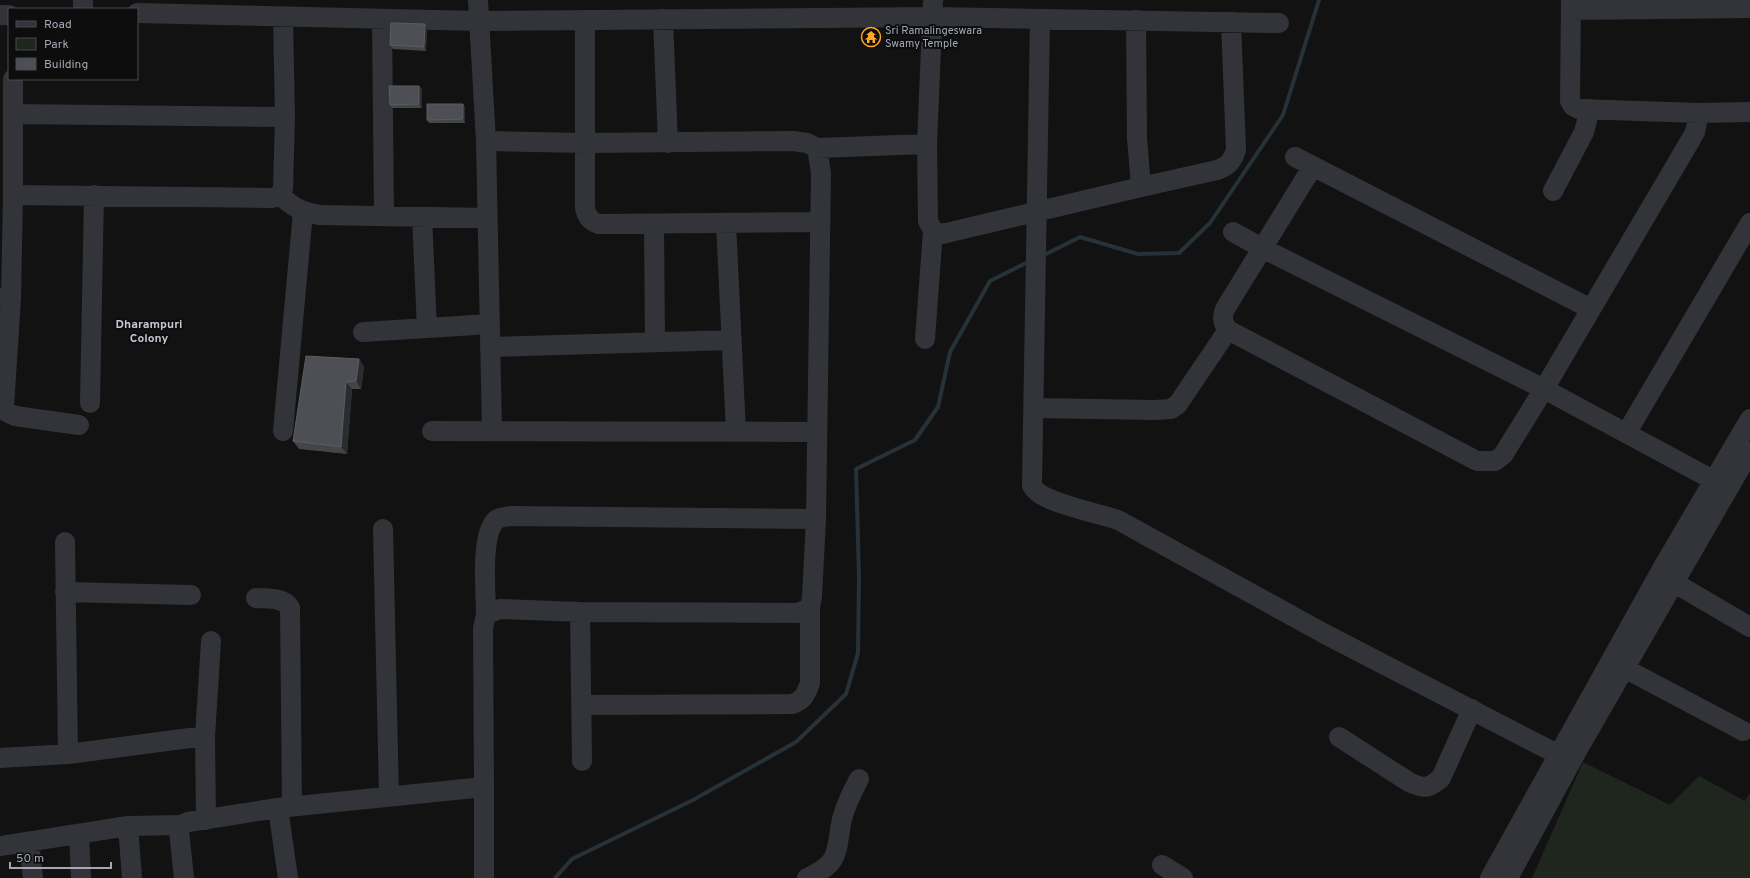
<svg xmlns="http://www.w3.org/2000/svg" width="1750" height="878" viewBox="0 0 1750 878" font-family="Overpass,sans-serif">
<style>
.green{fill:#1e261e}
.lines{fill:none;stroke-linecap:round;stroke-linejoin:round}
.stream{stroke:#273138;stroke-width:4}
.minor{stroke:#323439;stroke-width:20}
.wall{fill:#434549}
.shaded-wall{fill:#2b2c2f}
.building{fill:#4d4f55;stroke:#5b5d64}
.labels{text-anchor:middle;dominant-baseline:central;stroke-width:4;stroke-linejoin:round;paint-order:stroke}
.poi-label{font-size:11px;fill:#a2a9b5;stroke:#0d0d0e;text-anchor:start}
.neighbourhood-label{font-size:12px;font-weight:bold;fill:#c3c8d1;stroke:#0d0d0e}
</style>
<rect width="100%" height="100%" fill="#121213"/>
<path class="green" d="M1583 762 1670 805 1699 776 1745 801 1750 793V878H1532Z"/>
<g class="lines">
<path class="stream" d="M1042 256 1080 237 1138 254 1179 253 1210 223 1283 115 1319 0
M555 878 572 859 693 800 796 742 846 694 858 653 859 577 856 469 915 440 938 407 950 352 990 281 1030 261"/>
<path class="minor" d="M83 0V9
M933 0 927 144 928 221 933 231 942 234 1141 187 1137 138 1136 20
M1571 0 1570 101 1573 106 1579 109 1699 113 1750 112
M1571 10 1750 8
M137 13 478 21 934 17 1279 23
M0 15H9
M382 19 384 216
M663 19 668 143
M1040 19 1032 485C1038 503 1101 513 1120 521L1323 633 1559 755
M585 20V208C587 217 590 221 599 224L819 222
M13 79V195L272 198 280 195 283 189 285 117 283 17
M1699 113 1695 132 1690 141 1544 389 1728 488
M13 114 285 117
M486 141 492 431
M817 148 927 144
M1295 157 1591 309
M1141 187 1217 170C1228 166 1232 162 1236 150L1231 22
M1553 191 1584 132 1590 109
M280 195C294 208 301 212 320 215L487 218
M422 217 427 328
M726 223 736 432
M654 224 655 342
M1233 232 1262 248 1544 389 1503 455 1495 461H1477L1228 330C1222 322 1222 317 1225 309L1313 166
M0 298H11L13 195
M11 298 4 407 7 412 15 416 79 425
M363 332 490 324
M925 339 933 231
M490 347 732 340
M90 403 94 195
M1034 408 1154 410 1171 409 1178 404 1228 330
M283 431 303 212
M432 431 817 432
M1627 432 1750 223
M383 529 389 797
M65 542 68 754
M1673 582 1750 627
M65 592 191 595
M256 598C268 599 284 597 290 608L292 807
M580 612 582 761
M486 614C486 592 480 535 496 520 500 517 507 517 511 516L816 519
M1624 668 1743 731
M581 705 792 704C803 701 806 694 810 683V608
M205 736 211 641
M1339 737 1409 782C1424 789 1428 789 1441 778L1472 709
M0 758 68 754 205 736 206 820
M278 808 288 878
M181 825 179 831 184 878
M128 826 132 878
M79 834 81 878
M29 842 33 878
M0 846 128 826 181 825 188 822 278 808 484 787 483 628 486 614 500 609 580 612 798 613 810 608 812 597 816 519 821 173 817 148 807 143 793 141 585 143 486 141 478 0
M1162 865 1183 878
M484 878V787
M807 878C842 862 835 852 842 819 846 804 852 792 859 779
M1490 878 1663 567 1750 419
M1508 878 1578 749 1750 451"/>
</g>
<path class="wall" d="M427 28 426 51 393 49 390 45Z
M419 86 422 89V108H392L390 105Z
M463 104 465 108V123H429L427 120Z
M359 359 364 367 361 389H352L347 454 299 449 293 441Z"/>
<path class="shaded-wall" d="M425 24 427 28 426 51 424 47Z
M419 86 422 89V108L419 104Z
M463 104 465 108V123L463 119Z
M359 359 364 367 361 389 356 381Z
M346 382 352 389 347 454 341 447Z"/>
<path class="building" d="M391 23 425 24 424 47 390 45Z
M389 86H419V104L390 105Z
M427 104H463V119L427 120Z
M306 356 359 359 356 381 346 382 341 447 293 441Z"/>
<defs>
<symbol id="temple-ring" viewBox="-11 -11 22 22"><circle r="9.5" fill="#0d0d0e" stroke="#fea71f" stroke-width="1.5"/><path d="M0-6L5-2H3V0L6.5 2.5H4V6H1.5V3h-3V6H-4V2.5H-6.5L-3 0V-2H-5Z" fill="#fea71f"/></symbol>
</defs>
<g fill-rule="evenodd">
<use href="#temple-ring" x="860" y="26" width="22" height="22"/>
</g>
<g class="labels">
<g class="poi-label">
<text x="885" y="31">Sri Ramalingeswara<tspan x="885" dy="13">Swamy Temple</tspan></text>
</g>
<g class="neighbourhood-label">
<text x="149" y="325">Dharampuri<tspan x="149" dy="14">Colony</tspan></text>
</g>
</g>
<rect x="8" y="8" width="130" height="72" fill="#0d0d0e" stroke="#494b51"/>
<rect x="16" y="21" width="20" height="6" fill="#323439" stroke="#494b51"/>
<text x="44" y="28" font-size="12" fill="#a2a9b5">Road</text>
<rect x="16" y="38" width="20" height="12" fill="#1e261e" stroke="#494b51"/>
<text x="44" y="48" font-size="12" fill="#a2a9b5">Park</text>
<rect x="16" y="58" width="20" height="12" fill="#4d4f55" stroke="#494b51"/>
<text x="44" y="68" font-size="12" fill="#a2a9b5">Building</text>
<path d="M10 862v6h101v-6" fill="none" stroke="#a2a9b5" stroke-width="2"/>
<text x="16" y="862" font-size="12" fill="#a2a9b5" stroke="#0d0d0e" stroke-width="3" paint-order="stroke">50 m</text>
</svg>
